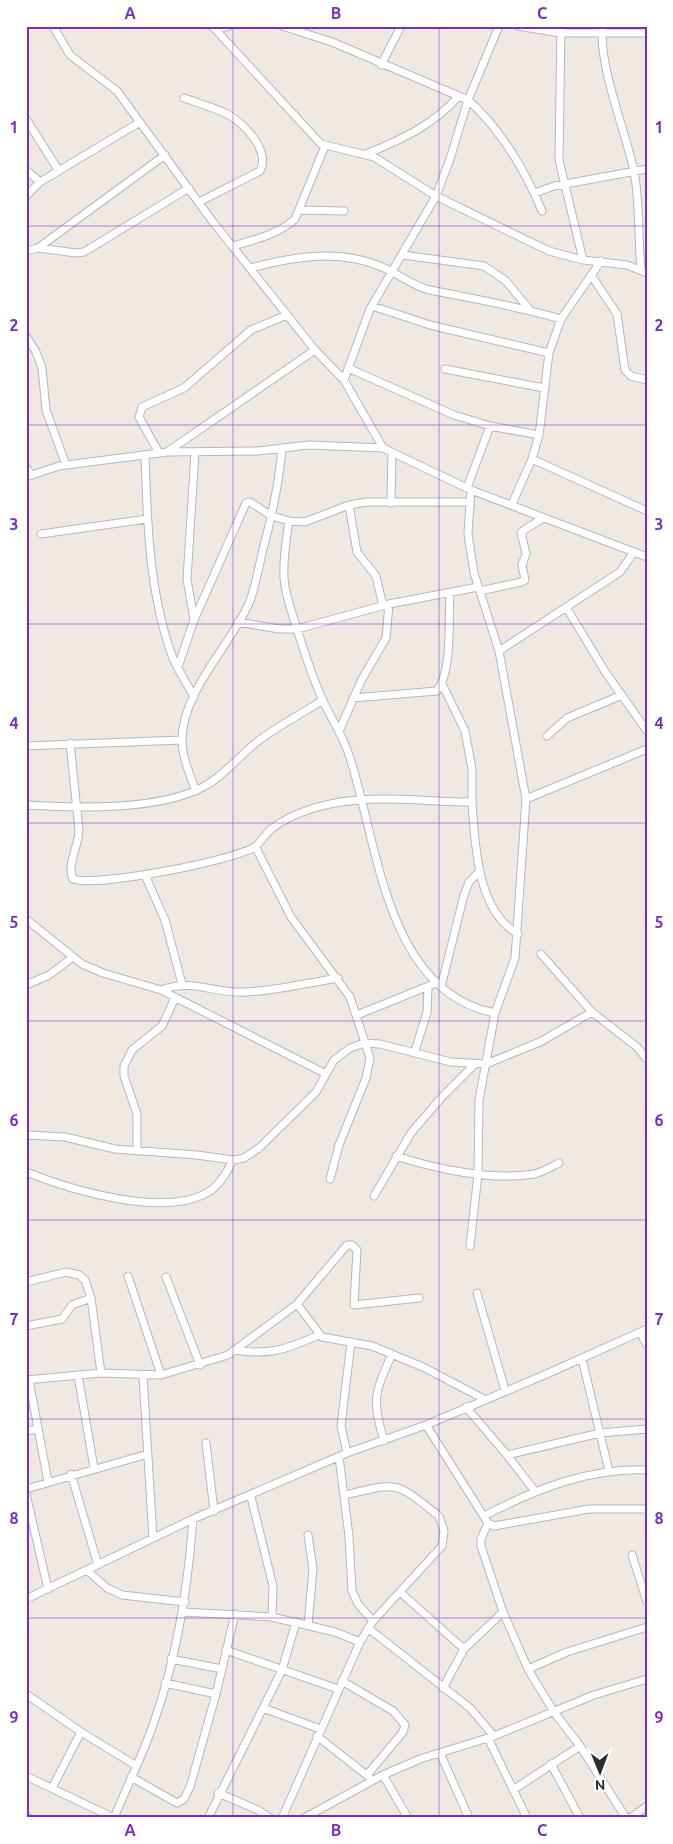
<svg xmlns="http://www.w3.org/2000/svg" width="673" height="1844" viewBox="0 0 673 1844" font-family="Ubuntu,sans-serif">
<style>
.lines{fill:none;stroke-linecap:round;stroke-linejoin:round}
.street-casing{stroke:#b4b7c1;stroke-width:9}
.street{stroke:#fff;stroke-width:7}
.grid{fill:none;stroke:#7b2cbf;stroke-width:1;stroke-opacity:0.55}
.neatline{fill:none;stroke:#7b2cbf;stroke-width:2}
.grid-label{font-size:16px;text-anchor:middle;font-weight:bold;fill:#7b2cbf}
</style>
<rect width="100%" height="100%" fill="#efe9e1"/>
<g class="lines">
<defs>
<path id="street" d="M53 26 70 55 117 91 213 222 315 350 344 380 383 448
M211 26 215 29 229 26
M282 26 332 42 468 100C500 128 526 172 542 211
M518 26 560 33H647
M561 26 559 160 583 260
M603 26C597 61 626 133 634 171 640 203 638 237 641 270
M215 29 321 144 374 157 436 196 549 251 583 260 627 265 647 273
M381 65 401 26
M184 98C198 103 212 107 225 113 243 121 271 151 260 171L199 202
M26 119 59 171
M366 154C401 140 433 125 458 97
M26 170 40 182
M535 193 554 186 647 169
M26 196 40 182 140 122
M300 210 344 211
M233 246C254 240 279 234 295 219L325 146
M38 248 76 253 84 252 189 188
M26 251 38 248 165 155
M403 255 484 266 506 281 529 309
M251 268C295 256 340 249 382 267 399 274 412 286 430 290 474 299 517 306 561 319
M591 275 617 314 625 370 631 376 647 380
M372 306 430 325 549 353
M26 336 36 352 42 368 46 410 66 465
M348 368 454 415 490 426 539 435
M445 369 544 388
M344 380 370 309 436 196 450 159 468 100 499 26
M167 452 315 350
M159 453 139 417 142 407 184 388 251 330 287 315
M145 455C147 520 149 590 171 653 176 668 187 683 194 697
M532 459 647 511
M26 467 31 474
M26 477 59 466 167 452 258 451 309 445 383 448 471 490 647 557
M467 488 490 426
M391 503 392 452
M512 504 532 459 539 435 549 353 561 319 601 261
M349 505 357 552 376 576 383 606
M289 521C286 540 283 559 284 578 285 596 292 612 297 629 305 654 312 677 323 701 332 720 344 737 350 758 378 844 386 992 495 1013
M41 534 147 519
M480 591 521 582 525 580 522 565 526 554 521 532 543 518
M566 607 606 673 647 731
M194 620 187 579 195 452
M238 622 279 629H297L389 604 478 587
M499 651 620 572 634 552
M178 667 194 620 246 503 250 502 272 516 289 521 305 522 349 505 367 502H470
M442 684 465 731 472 769V802
M353 698 437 691C453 669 448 621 450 593
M340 729 362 679 386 638 389 604
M547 736 567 718 622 695
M70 743 79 830C79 845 66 866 73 879 98 887 231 861 255 847 260 843 265 835 270 830 283 819 298 813 314 808 366 792 419 802 472 802 475 845 477 911 518 934
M26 746 182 740
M196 791C190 775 182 757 182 740 182 691 232 644 250 601 256 584 259 566 263 549 272 516 279 483 282 448
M526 799 647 749
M26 805C76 808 158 811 203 787 224 776 239 756 258 741 278 726 301 714 323 700
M255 846 291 917 350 997 370 1058 366 1078 339 1145 330 1179
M145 875 165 920 182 984
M26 919 82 964 103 973 161 990 326 1074
M541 954 592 1012 637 1047 647 1059
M26 985 49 975 73 957
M441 987 464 895 469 882 480 871
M161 990C194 978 213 994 245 992 276 991 307 983 338 978
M357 1015 436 983
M415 1051 427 1012 428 987
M26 1135 65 1137 115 1149 197 1155 233 1160 244 1158 259 1148 316 1092 334 1060 350 1048 364 1043 380 1044 451 1062 486 1064 540 1042 592 1012
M137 1151V1114L124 1076V1066L132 1050 162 1026 175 998
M396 1156C436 1169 492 1181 534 1174 543 1172 551 1167 559 1163
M26 1172C71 1190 166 1219 210 1191 221 1183 227 1172 233 1160
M374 1196 411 1133 442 1097 475 1064
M470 1246 478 1174 479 1100 495 1013 515 958 526 799 499 651 474 573 468 534 471 490
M128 1276 161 1375
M166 1277 200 1365
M26 1282 66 1272 79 1275 85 1280 91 1298 101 1373
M477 1293 505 1390
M297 1304 322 1337 372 1346 423 1367 484 1399
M26 1326 62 1319 72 1305 91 1298
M640 1332 647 1345
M234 1350C269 1356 287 1349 319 1335
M582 1359 609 1471
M78 1375 94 1468
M143 1376 153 1538
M26 1380 101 1373 161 1375 228 1355 297 1304 347 1245H352L357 1250 354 1305 419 1298
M29 1380 48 1482
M466 1407 507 1455
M426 1425 488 1523 494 1526 589 1509H647
M26 1431 38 1429
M384 1441C371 1398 375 1393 392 1354
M206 1443 214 1511
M347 1453 341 1426 351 1342
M339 1457 349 1536 352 1591 358 1604 373 1621
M71 1474 98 1565
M26 1489 148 1454
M534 1490 507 1455 600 1433 647 1429
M26 1494 48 1589
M251 1497 273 1586 272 1617
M484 1516C536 1489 588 1468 647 1470
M488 1523 481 1539V1546L503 1612 528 1669
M632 1555 647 1602
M88 1571 107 1588 122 1595 185 1602
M400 1592 464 1649
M26 1599 193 1519 347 1453 426 1425 542 1376 647 1329
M183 1612 272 1617 335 1632 360 1642
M308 1625 313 1569 308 1535
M368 1628 470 1708 494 1736
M226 1650 338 1689
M171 1659 222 1669
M342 1681 393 1711 405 1725 403 1732 367 1775
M165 1683 216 1694
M443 1688 464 1649 503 1612
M26 1694 81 1732 135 1765
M263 1708 320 1729
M317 1736 369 1777
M488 1738 527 1818
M440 1753 469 1818
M551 1764 580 1818
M383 1775 408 1818
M26 1776 114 1818
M131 1777 177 1803 184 1799 190 1787 216 1694 235 1614
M52 1788 81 1732
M513 1790 580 1746
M218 1793 258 1810 270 1818
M26 1817 29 1818
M114 1818C127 1786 143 1755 154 1722 177 1657 188 1588 193 1519
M208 1818 282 1670 296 1622
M282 1818 360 1642 373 1621 442 1546 444 1531 439 1516C394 1481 400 1482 345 1495
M304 1818 383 1775 420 1759 494 1736 594 1695 647 1679
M626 1818 580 1746 554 1712 528 1669 567 1652 647 1627
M630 1818 647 1806"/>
</defs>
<use href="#street" class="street-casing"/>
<use href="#street" class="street"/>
</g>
<path class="grid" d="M233 26V1818M439 26V1818M26 226H647M26 425H647M26 624H647M26 823H647M26 1021H647M26 1220H647M26 1419H647M26 1618H647"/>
<rect width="673" height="1844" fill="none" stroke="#ffffff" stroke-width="55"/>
<g transform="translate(600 1772) rotate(179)" stroke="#ffffff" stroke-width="4" paint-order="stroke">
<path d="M0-4L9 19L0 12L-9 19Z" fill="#2e2e2e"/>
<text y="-8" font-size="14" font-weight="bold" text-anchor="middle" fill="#2e2e2e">N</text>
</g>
<rect x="28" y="28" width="618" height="1788" class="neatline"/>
<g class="grid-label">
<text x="130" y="19">A</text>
<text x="336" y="19">B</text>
<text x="542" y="19">C</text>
<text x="14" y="133">1</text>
<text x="659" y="133">1</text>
<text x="14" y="331">2</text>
<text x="659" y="331">2</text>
<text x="14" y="530">3</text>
<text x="659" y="530">3</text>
<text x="14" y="729">4</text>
<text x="659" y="729">4</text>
<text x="14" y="928">5</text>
<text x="659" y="928">5</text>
<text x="14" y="1126">6</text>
<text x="659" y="1126">6</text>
<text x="14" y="1325">7</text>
<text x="659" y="1325">7</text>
<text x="14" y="1524">8</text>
<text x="659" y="1524">8</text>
<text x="14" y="1723">9</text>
<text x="659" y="1723">9</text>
<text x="130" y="1836">A</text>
<text x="336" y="1836">B</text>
<text x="542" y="1836">C</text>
</g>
</svg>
